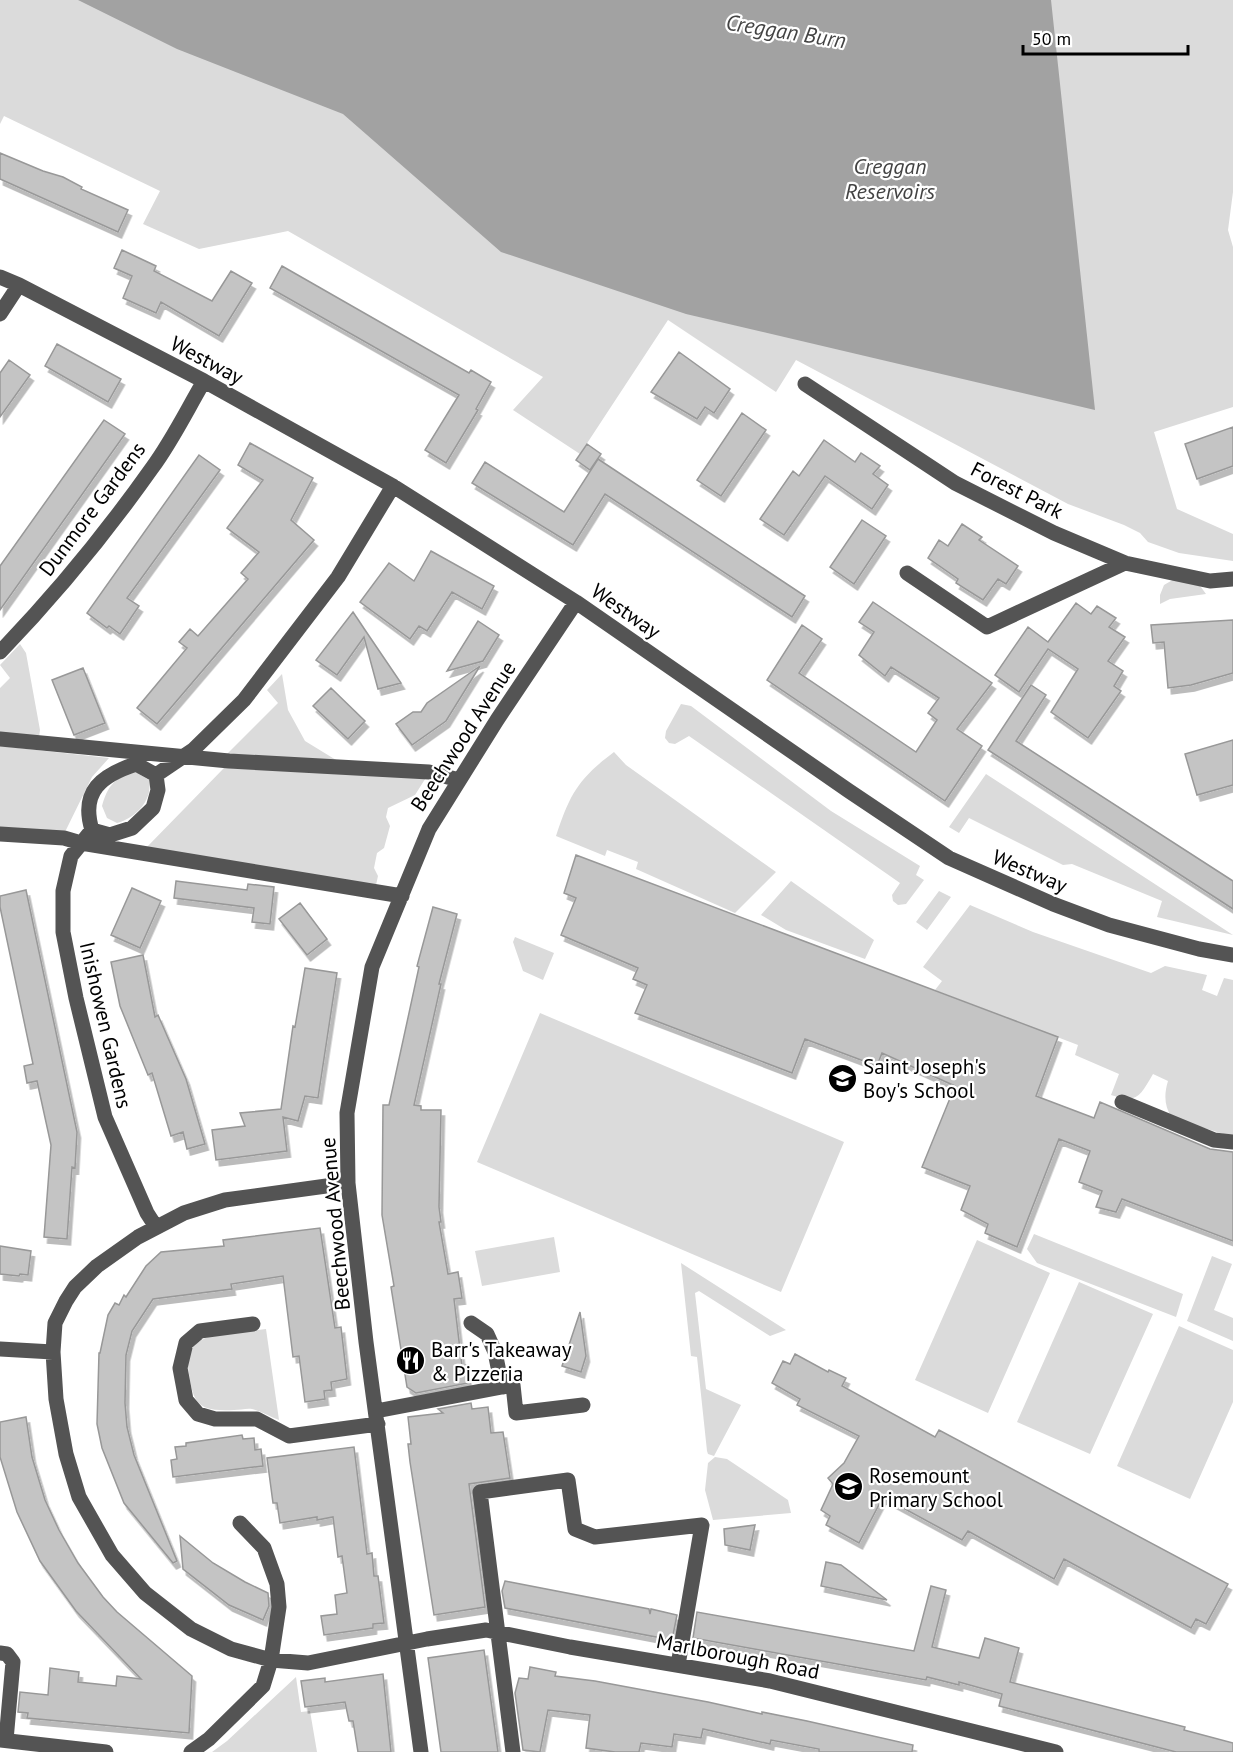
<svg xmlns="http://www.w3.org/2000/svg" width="1233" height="1752" viewBox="0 0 1233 1752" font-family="'PT Sans',sans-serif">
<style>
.green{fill:#dbdbdb}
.water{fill:#a2a2a2}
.building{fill:#c4c4c4;stroke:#989898;stroke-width:1.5;filter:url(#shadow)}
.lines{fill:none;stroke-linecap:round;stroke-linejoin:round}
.minor{stroke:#545454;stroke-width:15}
.labels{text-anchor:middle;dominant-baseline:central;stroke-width:4.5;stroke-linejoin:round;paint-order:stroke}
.street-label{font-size:21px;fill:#000;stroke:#fff}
.poi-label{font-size:21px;fill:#000;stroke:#fff;text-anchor:start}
.water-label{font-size:22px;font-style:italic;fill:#434343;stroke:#fff}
</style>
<defs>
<filter id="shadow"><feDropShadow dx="3.5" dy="6" stdDeviation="0" flood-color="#0004"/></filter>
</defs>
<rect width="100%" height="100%" fill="#fff"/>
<path class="green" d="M0 0H1233V192L1228 230 1233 247V407L1154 432 1177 509 1233 534V561L1179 553 1148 542 1140 533 1124 525 1068 504 796 360 776 392 668 320 580 454 513 410 543 377 288 231 199 249 143 224 160 191 4 116 0 124Z
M1176 578 1198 583 1206 594 1170 599 1160 604V595L1164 585Z
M20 644 26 653 40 730 39 737 0 734V688L10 678 0 665Z
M282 674 288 710 305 741 341 763 227 754 278 703 267 690Z
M681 704 691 706 831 811 920 866 916 875 924 880 906 904 898 905 893 901 892 895 900 883 689 736 675 744 669 743 665 738 666 731Z
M0 746 109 758 92 777 64 834 0 831Z
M614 752 626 765 776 872 735 913 636 869 638 862 607 850 605 856 556 836C570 794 578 779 614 752Z
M224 768 427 776 415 795 388 808 386 817 390 826 384 848 377 853 374 868 378 876 376 885 145 849Z
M134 771 149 780C153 801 135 818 117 823L107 818 102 806C108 785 114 779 134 771Z
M986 774 1233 935 1157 917 1162 901 1072 864 1063 865 969 818 959 833 949 827Z
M791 881 874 940 865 959 786 930 761 915Z
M939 891 951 897 927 930 916 922Z
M970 905 1033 932 1151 973 1165 966 1207 975 1202 990 1217 996 1224 978 1233 980V1137L1172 1118C1164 1106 1164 1094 1168 1081L1153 1074C1140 1096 1138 1104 1111 1095L1119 1074 1075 1055 1078 1045 935 990 942 981 923 967Z
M515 937 554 953 543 980 523 971 513 942Z
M540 1013 844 1142 781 1292 477 1162Z
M1034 1234 1183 1294 1176 1317 1037 1263 1027 1249Z
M554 1237 560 1272 482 1286 475 1251Z
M977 1240 1050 1273 988 1413 915 1380Z
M1212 1256 1232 1264 1214 1310 1233 1318V1341L1187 1321Z
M681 1263 786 1330 770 1336 699 1291 695 1293 706 1389 741 1405 714 1456 708 1454 707 1451 697 1357 691 1356Z
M1079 1282 1153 1314 1090 1454 1017 1422Z
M1179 1326 1233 1350V1402L1190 1499 1117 1466Z
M266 1329 279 1420C270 1417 261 1411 252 1409 247 1408 240 1410 234 1410 195 1412 193 1402 188 1367 186 1351 195 1342 210 1336Z
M715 1457 727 1459 788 1500 791 1513 713 1520 705 1490 708 1463Z
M296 1677 301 1712 310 1711 317 1752H212L227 1741Z"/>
<path class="water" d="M78 0H1051L1095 410 686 314 501 252 343 114 177 49Z"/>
<path class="building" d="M0 153 43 171 63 177 82 187 81 189 128 210 118 232 0 179Z
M122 250 156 266 154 271 212 301 231 271 252 283 219 336 161 302 156 313 123 298 132 276 114 268Z
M282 266 469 373 471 370 491 382 476 409 478 410 446 463 425 450 459 395 270 288Z
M57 344 121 379 108 402 45 366Z
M679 352 730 389 714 413 705 407 697 419 651 392Z
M9 360 30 375 0 417V373Z
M742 413 766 430 721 496 697 480Z
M104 420 125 434 0 610V566Z
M1233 427V466L1197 479 1185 444Z
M824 440 855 462 861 453 880 466 873 474 888 485 872 509 825 476 784 535 760 519 793 471 799 476Z
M250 443 313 478 291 520 314 540 157 724 137 708 187 648 179 642 190 629 198 636 248 579 241 573 259 552 227 528 263 480 238 465Z
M587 444 601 454 590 470 576 460Z
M199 455 220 470 127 598 139 606 120 634 109 626 107 628 87 613Z
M598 459 805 596 792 617 605 494 573 545 472 483 485 462 564 512Z
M862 520 886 536 854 584 830 567Z
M962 524 982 537 979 540 1018 566 1006 584 998 579 983 600 956 583 958 579 928 558 939 540 948 546Z
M431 551 494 586 482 609 452 592 427 631 419 626 410 639 360 602 389 563 414 581Z
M873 602 992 683 957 729 982 746 945 801 767 680 802 625 822 639 799 673 916 752 937 720 928 713 939 698 891 667 885 676 859 655 874 632 859 622Z
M1076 603 1091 614 1097 606 1116 618 1109 627 1125 637 1108 661 1123 671 1114 686 1121 691 1088 738 1051 712 1078 669 1048 649 1019 692 995 675 1028 627 1048 642Z
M353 612 365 630 401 683 378 689 364 637 337 675 316 660Z
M1233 620V673L1191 685 1168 688 1164 642 1153 643 1151 625Z
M478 621 499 635 483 661 447 671Z
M480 666 446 721 412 745 396 724 413 712H421L427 703Z
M83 668 105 723 74 735 52 680Z
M1031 685 1046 695 1016 741 1233 881V909L988 750Z
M331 688 365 721 348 739 313 706Z
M1233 740V785L1197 795 1185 754Z
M576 855 1058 1037 1036 1096 1094 1118 1100 1102 1210 1149 1233 1152V1241L1122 1199 1116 1212 1096 1207 1102 1191 1079 1182 1090 1151 1059 1139 1017 1247 985 1233 988 1224 961 1210 970 1186 922 1167 955 1086 882 1053 877 1066 805 1039 792 1073 635 1013 647 985 633 979 638 968 561 935 576 898 564 893Z
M176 881 247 890 248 884 274 887 270 924 252 922 254 908 174 898Z
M132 888 161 901 140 948 111 935Z
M26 890 77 1132 75 1168 72 1167 67 1239 44 1237 51 1145 37 1081 27 1083 24 1066 33 1064 0 907V896Z
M300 903 327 939 307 955 279 919Z
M433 907 457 914 439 984H441L414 1105 421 1106V1110H441L439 1207 441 1222H439L448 1274 458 1272 462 1298 454 1299 462 1366 466 1365 468 1383 416 1393 407 1387 391 1287 394 1286 382 1215 383 1105H389L419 967 417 966Z
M143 955 155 1017 158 1015 186 1079 205 1144 187 1149 183 1132 171 1136 152 1073 148 1075 120 1006 111 962Z
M305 968 337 973 318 1098 305 1096 298 1121 283 1117 287 1151 216 1160 212 1130 245 1126 240 1113 281 1109 293 1026 295 1027Z
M320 1228 335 1328 341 1327 347 1379 331 1382 332 1390 324 1391 325 1399 305 1402 299 1356 293 1357 283 1276 231 1284 232 1289 153 1299 132 1331 126 1355 125 1403 127 1427 134 1455 177 1561 173 1563 124 1503 102 1448 97 1424 99 1353H100L108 1315 115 1303 119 1305 124 1295 126 1297 146 1266 161 1252 224 1246 223 1240Z
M0 1246 31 1251 28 1275 20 1274 19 1276 0 1274Z
M580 1312 586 1356 581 1372 562 1366Z
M795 1354 828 1372 829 1370 846 1378 842 1386 935 1437 939 1430 1228 1584 1206 1624 1196 1619 1191 1628 1064 1559 1054 1579 968 1531 962 1540 883 1497 859 1543 826 1525 830 1516 821 1510 833 1484 828 1478 844 1463 859 1436 797 1405 800 1399 772 1383 783 1361 790 1364Z
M471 1403 472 1409 488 1407 491 1433 503 1432 510 1478 469 1484 485 1607 434 1615 410 1462 408 1444H411L408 1417 443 1413 438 1409Z
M26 1417 32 1457 45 1500 59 1530 78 1563 103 1597 117 1612 192 1676 189 1733 27 1718 28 1713 18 1712 20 1692 48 1695 50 1668 79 1672 78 1682 116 1686 117 1676 141 1679 76 1611 40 1561 17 1512 0 1457V1422Z
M242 1435 243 1439 254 1438 255 1450 261 1449 263 1466 173 1477 171 1460 177 1459 175 1447 186 1446V1443Z
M354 1447 367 1554 372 1553 374 1576H378L384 1623 373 1624V1628L324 1635 321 1616 337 1614 335 1595 347 1593 342 1556 338 1557 333 1517 317 1520V1517L280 1523 277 1503H273L267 1458Z
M755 1525 750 1550 725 1545 724 1529Z
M180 1536 213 1563 245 1582 268 1593 269 1606 263 1620 229 1605 183 1569Z
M826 1562 841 1565 887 1600 821 1586Z
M505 1581 649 1609 650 1614 651 1609 677 1615 672 1640 505 1608 502 1591Z
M931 1586 946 1590 932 1647 979 1658 985 1638 1019 1648 1010 1682 1185 1727 1184 1730 1233 1743V1752H1176L999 1706 1002 1694 959 1682V1685L927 1677 926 1680 693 1638 697 1612 914 1651Z
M484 1650 498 1752H441L428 1658Z
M530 1667 556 1672 555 1676 595 1681 708 1702 762 1714V1712L807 1721 913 1745 912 1752H819V1749L771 1740 770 1744 703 1729 701 1738 674 1734 672 1747 641 1743 639 1752H615L586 1748 590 1715 548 1710 540 1752 523 1750 515 1693 519 1678 528 1679Z
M383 1674 391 1752H358L353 1721H349L345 1702 305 1707 301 1681 325 1678V1682Z"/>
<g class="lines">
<path class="minor" d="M0 277 19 285 204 381 393 486 576 602 849 791 949 858 1053 904 1109 925 1199 949 1233 955
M0 314 19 285
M805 384 955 483 1054 533 1125 563 1210 581 1233 579
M907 573 987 627 1125 563
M0 652C56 594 106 533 152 468 172 441 187 410 204 381
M0 739 229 761 429 772 459 780
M136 764 156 775 158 790 153 808 132 828 110 835 92 830C80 791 102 775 136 764Z
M156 775 193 750 244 700 338 577 393 486
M92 830 71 856 63 891V932L76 998 105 1117 147 1213 156 1227
M0 834 64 838 81 843 402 896
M1122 1102 1214 1140 1233 1142
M348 1183 225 1200 184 1213 138 1237 97 1266 75 1287 66 1301 55 1323 53 1352 56 1399 66 1454 79 1497 112 1555 145 1593 191 1629 231 1649 271 1660 308 1663 427 1639 486 1630 570 1647 770 1681 1056 1752
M253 1324 200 1331 186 1343 180 1368 186 1400 198 1414 215 1419H257L289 1436 378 1424
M0 1349 53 1352
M502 1387 513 1385 516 1413 583 1405
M376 1411 502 1387 495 1352 487 1334 471 1323
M0 1653 7 1654 13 1662 6 1740
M0 1740 106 1752
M191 1752 209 1739 263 1686 271 1660 279 1607 277 1584 264 1548 240 1523
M421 1752 366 1342 348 1183 347 1113 372 967 429 829 497 720 576 602
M513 1752 480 1492 568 1480 575 1529 595 1537 702 1525 678 1665"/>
</g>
<defs>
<symbol id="school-disc" viewBox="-11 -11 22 22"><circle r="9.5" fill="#000" stroke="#fff"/><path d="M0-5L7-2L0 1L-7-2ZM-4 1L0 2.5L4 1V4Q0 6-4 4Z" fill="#fff"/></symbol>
<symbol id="restaurant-disc" viewBox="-11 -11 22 22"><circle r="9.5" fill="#000" stroke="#fff"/><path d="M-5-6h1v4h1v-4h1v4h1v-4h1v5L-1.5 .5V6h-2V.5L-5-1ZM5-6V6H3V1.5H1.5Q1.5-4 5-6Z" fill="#fff"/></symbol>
</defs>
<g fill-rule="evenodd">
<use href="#school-disc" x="826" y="1062" width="33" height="33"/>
<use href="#restaurant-disc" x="394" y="1344" width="33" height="33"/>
<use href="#school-disc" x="832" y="1470" width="33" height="33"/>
</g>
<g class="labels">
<g class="street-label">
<text transform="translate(207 360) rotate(28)">Westway</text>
<text transform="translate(1017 490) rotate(27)">Forest Park</text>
<text transform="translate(92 509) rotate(-53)">Dunmore Gardens</text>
<text transform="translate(626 611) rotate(35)">Westway</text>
<text transform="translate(463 736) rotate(-57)">Beechwood Avenue</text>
<text transform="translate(1030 871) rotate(23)">Westway</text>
<text transform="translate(106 1025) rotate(77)">Inishowen Gardens</text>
<text transform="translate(335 1224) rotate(-95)">Beechwood Avenue</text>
<text transform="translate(738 1656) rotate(11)">Marlborough Road</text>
</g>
<g class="poi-label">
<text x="863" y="1066">Saint Joseph's<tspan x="863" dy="24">Boy's School</tspan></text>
<text x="431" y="1349">Barr's Takeaway<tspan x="431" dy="24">&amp; Pizzeria</tspan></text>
<text x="869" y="1475">Rosemount<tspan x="869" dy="24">Primary School</tspan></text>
</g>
<g class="water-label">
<text transform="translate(786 31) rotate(9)">Creggan Burn</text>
<text x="890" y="166">Creggan<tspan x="890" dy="25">Reservoirs</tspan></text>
</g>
</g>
<path d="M1023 45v9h165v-9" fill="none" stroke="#000000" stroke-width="3"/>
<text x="1032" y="45" font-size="18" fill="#000000" stroke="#ffffff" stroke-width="4.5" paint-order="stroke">50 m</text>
</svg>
